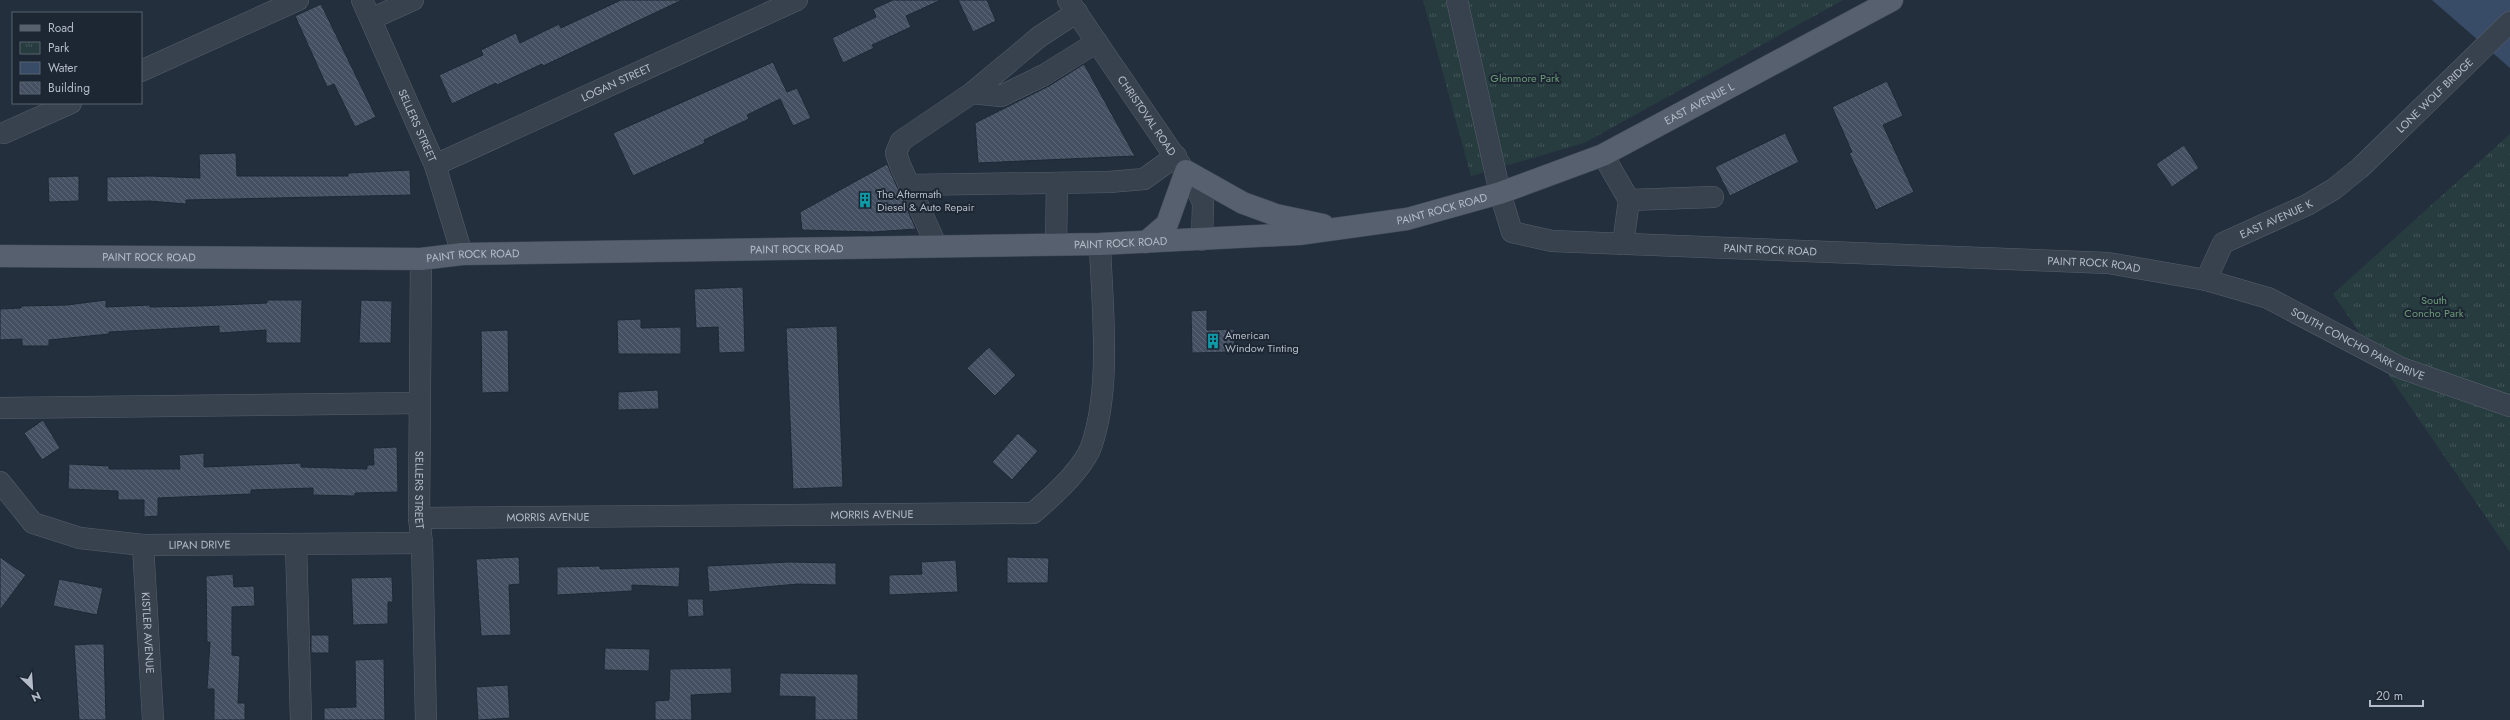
<svg xmlns="http://www.w3.org/2000/svg" width="2510" height="720" viewBox="0 0 2510 720" font-family="Jost,sans-serif">
<style>
.park{fill:url(#park-tufts)}
.water{fill:#394c67}
.building{fill:url(#building-back-hatch);stroke:#1f2835}
.lines{fill:none;stroke-linecap:round;stroke-linejoin:round}
.minor-casing{stroke:#565f6c;stroke-width:22}
.major-casing{stroke:#414a57;stroke-width:23}
.minor{stroke:#38414e;stroke-width:21}
.major{stroke:#56606e;stroke-width:22}
.labels{text-anchor:middle;dominant-baseline:central;stroke-width:4;stroke-linejoin:round;paint-order:stroke}
.park-label{font-size:11px;fill:#6b9a76;stroke:#1d2633}
.street-label{font-size:11px;fill:#b4bcc9;stroke:#1d2633}
.poi-label{font-size:11px;fill:#b4bcc9;stroke:#1d2633;text-anchor:start}
</style>
<defs>
<pattern id="park-tufts" width="24" height="20" patternUnits="userSpaceOnUse"><rect width="24" height="20" fill="#263c3f"/><path d="M3 7l-1-3M5 7V3M7 7l1-3M15 17l-1-3M17 17v-4M19 17l1-3" fill="none" stroke="#435659"/></pattern>
<pattern id="building-back-hatch" width="6" height="6" patternUnits="userSpaceOnUse"><rect width="6" height="6" fill="#455162"/><path d="M-1 5l2 2M0 0l6 6M5-1l2 2" fill="none" stroke="#5d6877"/></pattern>
</defs>
<rect width="100%" height="100%" fill="#242f3e"/>
<path class="park" d="M1423 0H1843L1584 143 1471 176Z
M2510 134V552L2333 294Z"/>
<path class="water" d="M2432 0H2510V68Z"/>
<path class="building" d="M621 0H682L543 66 542 64 497 85 496 83 452 104 439 75 483 55 481 50 516 33 520 43 559 24 561 28Z
M893 0H941L906 16 911 27 872 45 874 48 843 63 832 38 876 17 873 9Z
M958 0H987L996 21 973 32Z
M321 4 376 117 355 127 334 84 327 87 295 16Z
M773 62 787 92 797 88 811 118 793 126 780 99 747 115 749 119 704 140 705 143 633 176 613 133Z
M1084 64 1135 156 978 163 975 123 1049 86Z
M1887 81 1903 116 1883 125 1914 192 1876 210 1849 153 1852 152 1832 107Z
M1785 133 1799 162 1730 196 1715 167Z
M2184 145 2199 168 2172 187 2156 164Z
M236 153 237 176H348V173L410 170 411 195 186 200V204L149 201 107 202V177L150 176 200 178 199 154Z
M887 164 916 229 873 232 802 230 800 212Z
M79 176V201L49 202 48 177Z
M743 287 745 352 719 353 718 327 696 328 694 289Z
M106 300V307L150 305V307L199 306 267 303V300H302L301 343H266V330L219 333V326L109 332V334L49 340V346H22V339L0 340V309L21 308V306L67 305Z
M361 300 392 301 391 343H359Z
M1207 310V330L1234 329 1235 352 1192 353 1191 311Z
M641 319V328L681 327V354H618L617 320Z
M837 326 843 487 793 489 786 328Z
M508 330 509 392 482 393 481 331Z
M989 347 1016 375 995 396 967 368Z
M658 390 659 409 618 410V392Z
M43 420 60 448 42 460 24 433Z
M1018 433 1038 451 1012 480 992 462Z
M397 447 398 492 355 493V496L313 495V488L251 490V494L158 498V516L144 517V500H118V491L68 489 69 464 109 466V469H180L179 455 204 453V467L301 463V467L367 469V465H374L373 448Z
M0 557 26 575 0 610Z
M519 557 520 584 509 585 511 635 481 636 476 559Z
M1007 557 1049 558 1048 583H1007Z
M956 560 958 592 889 595V575L922 574 921 562Z
M789 562 836 563V585L798 584 709 592 707 566Z
M600 566V569L680 567 679 587 632 585V591L557 595V567Z
M233 574 234 587 254 586 255 606 232 607V655L240 656 238 703H245V720H214V689H207L210 642H207L206 576Z
M392 577 393 602H388V624L353 625 351 578Z
M59 579 103 588 97 615 53 606Z
M687 599H703L704 616 688 617Z
M311 635H329V653H311Z
M90 644H104L106 720H79L74 645Z
M605 648 650 649 649 671 604 670Z
M384 659 385 720H324V708L356 707 355 660Z
M731 668 732 693 691 695 692 720H655V701L669 700 670 669Z
M780 673 858 674V720H815V697L779 696Z
M508 685 510 718 478 720 476 687Z"/>
<g class="lines">
<defs>
<g id="minor">
<path id="s1" d="M362 0 435 165 462 254"/>
<path id="s2" d="M1068 0 1197 189 1203 203 1202 240"/>
<path id="s3" d="M1457 0 1500 193 1512 232 1552 241 2108 263 2206 280 2268 298 2401 368 2510 406"/>
<path d="M371 19 413 0"/>
<path d="M141 71 298 0"/>
<path d="M972 93 1001 96 1044 75 1097 42"/>
<path d="M4 133 71 103"/>
<path d="M1603 155 1629 200 1623 244"/>
<path id="s4" d="M435 165 797 0"/>
<path d="M909 185 1109 182 1144 179 1176 156"/>
<path d="M1629 200 1713 197"/>
<path d="M1056 245 1057 183"/>
<path d="M937 247 900 165 896 153 901 141 972 93 1039 37 1077 12"/>
<path id="s5" d="M421 259 419 518 422 543 426 720"/>
<path id="s6" d="M2206 280 2223 243 2307 205 2334 189 2360 168 2510 22"/>
<path d="M0 408 420 403"/>
<path id="s7" d="M0 482 33 523 80 538 143 545 422 543"/>
<path id="s8" d="M419 518 1033 513C1052 497 1082 470 1091 447 1112 388 1102 307 1100 244"/>
<path d="M296 544 301 720"/>
<path id="s9" d="M143 545 153 720"/>
</g>
<g id="major">
<path d="M1146 242 1167 224 1186 171 1243 203 1276 215 1323 225"/>
<path id="s10" d="M0 256 421 259 462 254 1100 244 1299 234 1407 219 1500 193 1603 155 1892 0"/>
</g>
</defs>
<use href="#minor" class="minor-casing"/>
<use href="#major" class="major-casing"/>
<use href="#minor" class="minor"/>
<use href="#major" class="major"/>
</g>
<defs>
<symbol id="building-bare" viewBox="-9 -9 18 18"><path d="M-4-6H4V6H1V3H-1V6H-4ZM-2.5-4.3h1.7v1.8h-1.7ZM.8-4.3h1.7v1.8H.8ZM-2.5-1h1.7V.8h-1.7ZM.8-1h1.7V.8H.8Z" fill="#0f9aa8" stroke="#1d2633" stroke-width="2.5" paint-order="stroke"/></symbol>
</defs>
<g fill-rule="evenodd">
<use href="#building-bare" x="854" y="189" width="22" height="22"/>
<use href="#building-bare" x="1202" y="330" width="22" height="22"/>
</g>
<g class="labels">
<g class="park-label">
<text x="1525" y="78">Glenmore Park</text>
<text x="2434" y="300">South<tspan x="2434" dy="13">Concho Park</tspan></text>
</g>
<g class="street-label">
<text stroke="none"><textPath href="#s4" startOffset="199">LOGAN STREET</textPath></text>
<text stroke="none"><textPath href="#s6" startOffset="302">LONE WOLF BRIDGE</textPath></text>
<text stroke="none"><textPath href="#s10" startOffset="1724">EAST AVENUE L</textPath></text>
<text stroke="none"><textPath href="#s2" startOffset="140">CHRISTOVAL ROAD</textPath></text>
<text stroke="none"><textPath href="#s1" startOffset="137">SELLERS STREET</textPath></text>
<text stroke="none"><textPath href="#s10" startOffset="1445">PAINT ROCK ROAD</textPath></text>
<text stroke="none"><textPath href="#s6" startOffset="99">EAST AVENUE K</textPath></text>
<text stroke="none"><textPath href="#s10" startOffset="1121">PAINT ROCK ROAD</textPath></text>
<text stroke="none"><textPath href="#s10" startOffset="797">PAINT ROCK ROAD</textPath></text>
<text stroke="none"><textPath href="#s3" startOffset="498">PAINT ROCK ROAD</textPath></text>
<text stroke="none"><textPath href="#s10" startOffset="473">PAINT ROCK ROAD</textPath></text>
<text stroke="none"><textPath href="#s10" startOffset="149">PAINT ROCK ROAD</textPath></text>
<text stroke="none"><textPath href="#s3" startOffset="822">PAINT ROCK ROAD</textPath></text>
<text stroke="none"><textPath href="#s3" startOffset="1101">SOUTH CONCHO PARK DRIVE</textPath></text>
<text stroke="none"><textPath href="#s5" startOffset="231">SELLERS STREET</textPath></text>
<text stroke="none"><textPath href="#s8" startOffset="453">MORRIS AVENUE</textPath></text>
<text stroke="none"><textPath href="#s8" startOffset="129">MORRIS AVENUE</textPath></text>
<text stroke="none"><textPath href="#s7" startOffset="222">LIPAN DRIVE</textPath></text>
<text stroke="none"><textPath href="#s9" startOffset="88">KISTLER AVENUE</textPath></text>
</g>
<g class="poi-label">
<text x="877" y="194">The Aftermath<tspan x="877" dy="13">Diesel &amp; Auto Repair</tspan></text>
<text x="1225" y="335">American<tspan x="1225" dy="13">Window Tinting</tspan></text>
</g>
</g>
<rect x="12" y="12" width="130" height="92" fill="#1d2633" stroke="#59626f"/>
<rect x="20" y="25" width="20" height="6" fill="#56606e" stroke="#59626f"/>
<text x="48" y="32" font-size="12" fill="#b4bcc9">Road</text>
<rect x="20" y="42" width="20" height="12" fill="url(#park-tufts)" stroke="#59626f"/>
<text x="48" y="52" font-size="12" fill="#b4bcc9">Park</text>
<rect x="20" y="62" width="20" height="12" fill="#394c67" stroke="#59626f"/>
<text x="48" y="72" font-size="12" fill="#b4bcc9">Water</text>
<rect x="20" y="82" width="20" height="12" fill="url(#building-back-hatch)" stroke="#59626f"/>
<text x="48" y="92" font-size="12" fill="#b4bcc9">Building</text>
<g transform="translate(32 688) rotate(155)" stroke="#1d2633" stroke-width="3" paint-order="stroke">
<path d="M0-3L7 15L0 10L-7 15Z" fill="#b4bcc9"/>
<text y="-6" font-size="11" font-weight="bold" text-anchor="middle" fill="#b4bcc9">N</text>
</g>
<path d="M2370 700v6h53v-6" fill="none" stroke="#b4bcc9" stroke-width="2"/>
<text x="2376" y="700" font-size="12" fill="#b4bcc9" stroke="#1d2633" stroke-width="3" paint-order="stroke">20 m</text>
</svg>
